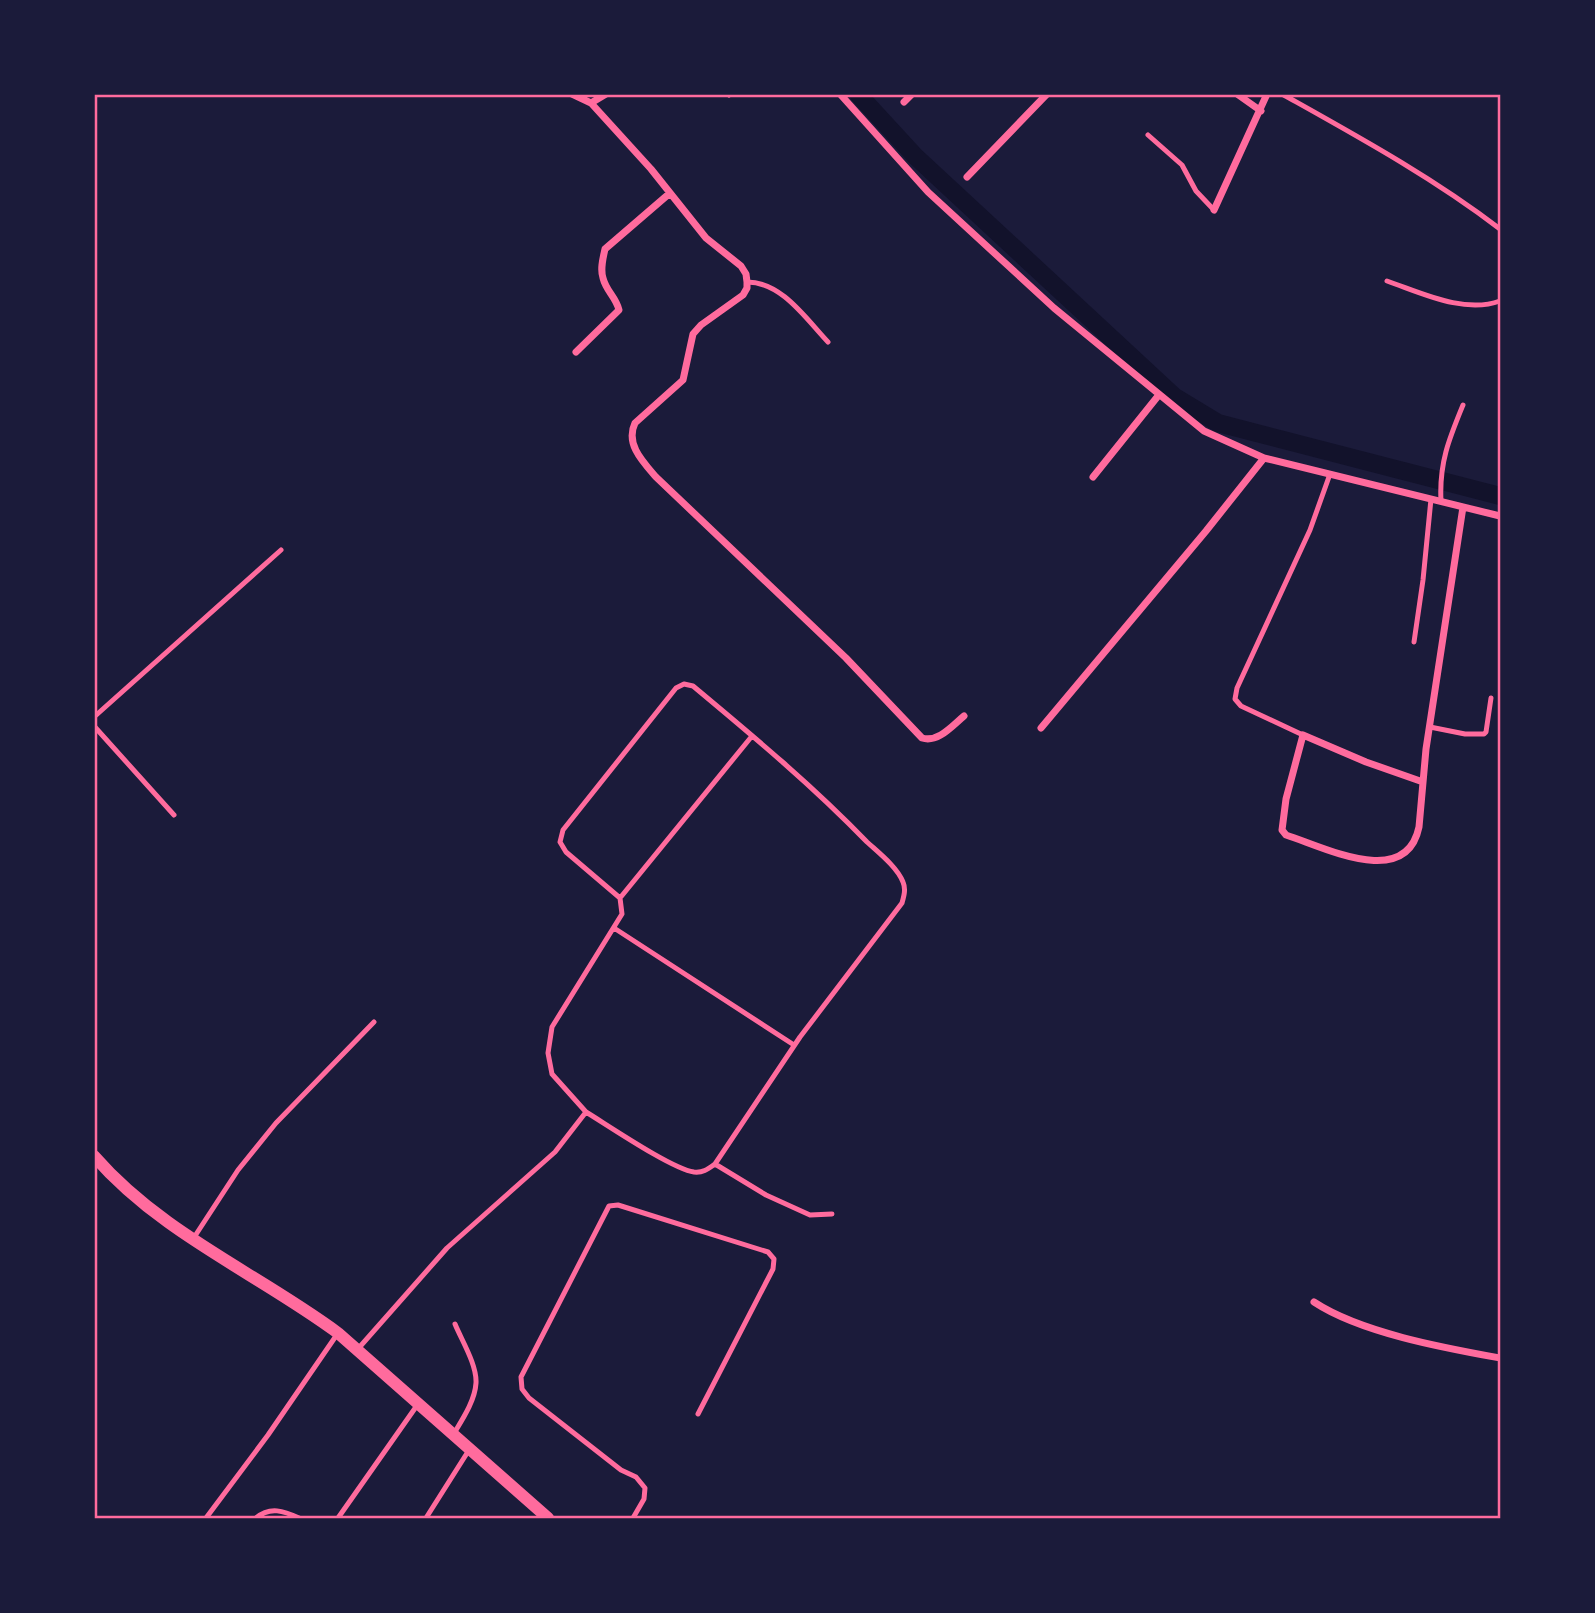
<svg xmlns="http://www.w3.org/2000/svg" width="1595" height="1613" viewBox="0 0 1595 1613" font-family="'Alegreya Sans',sans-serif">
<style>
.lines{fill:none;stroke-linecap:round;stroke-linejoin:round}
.canal{stroke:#12122b;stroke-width:18}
.service{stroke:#ff6b9d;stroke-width:5}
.minor{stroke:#ff6b9d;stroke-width:7}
.tertiary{stroke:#ff6b9d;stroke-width:12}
.neatline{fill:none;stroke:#ff6b9d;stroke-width:2.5}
</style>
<rect width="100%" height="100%" fill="#1b1b3a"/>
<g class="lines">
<path class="canal" d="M858 94 915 156 1175 397 1218 423 1500 496"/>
<path class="service" d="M728 94 729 95
M1282 94C1357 136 1432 177 1500 229
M1148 135 1182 165 1196 191 1214 210
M1387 281C1422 293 1464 314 1500 301
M747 282C782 282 806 319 828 342
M1441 501C1439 463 1449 439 1463 405
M1414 642 1423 580 1431 499
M94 717 281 550
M94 726 174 815
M1430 727 1465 734H1484L1486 732 1491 698
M1303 735 1241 706 1235 699 1237 688 1310 530 1330 474
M620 898 752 736
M614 928 794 1045
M715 1164 766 1195 810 1215 832 1214
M193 1239 238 1170 276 1123 374 1022
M357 1350 447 1248 555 1152 586 1112 552 1074 548 1053 552 1027 622 914 620 898 566 852 560 842 563 830 676 688 684 684 693 686C753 736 813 786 867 842 879 853 897 867 903 882 906 889 904 896 902 903L800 1037 715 1164C708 1169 703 1173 694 1172 672 1169 609 1126 586 1112
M453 1435C462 1420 475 1401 476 1383 477 1365 462 1341 455 1324
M206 1518 268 1435 338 1333
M256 1518C270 1506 284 1511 299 1518
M338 1518 418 1404
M426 1518 469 1450
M633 1518 644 1499 645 1488 636 1477 621 1470 529 1398 522 1389 521 1377 609 1206 618 1205 768 1252 774 1259 773 1269 698 1414"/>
<path class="minor" d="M572 94 591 103 606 94
M840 94 928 192 1054 308 1204 431 1264 458 1500 516
M1237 94 1261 111
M904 102 912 94
M591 103 651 169 706 238 741 266 746 274 747 282V288L743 295 701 325 693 334 683 380 635 423C625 444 643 462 656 477L846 658 922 738C938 743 952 726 964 716
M967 177 1047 94
M1214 210 1267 94
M576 352 619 310C616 297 606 291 603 278 600 269 603 258 605 249L670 193
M1093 477 1158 396
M1041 728 1206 531 1264 458
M1423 782 1366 762 1303 735 1286 799 1282 830 1286 835C1324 847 1406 890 1419 827L1426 749 1463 507
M1314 1302C1361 1333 1445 1348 1500 1358"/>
<path class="tertiary" d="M94 1156C162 1234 257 1273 338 1333L548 1518"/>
</g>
<rect width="1595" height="1613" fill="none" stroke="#1b1b3a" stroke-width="192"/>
<rect x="96" y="96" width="1403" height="1421" class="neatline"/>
</svg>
